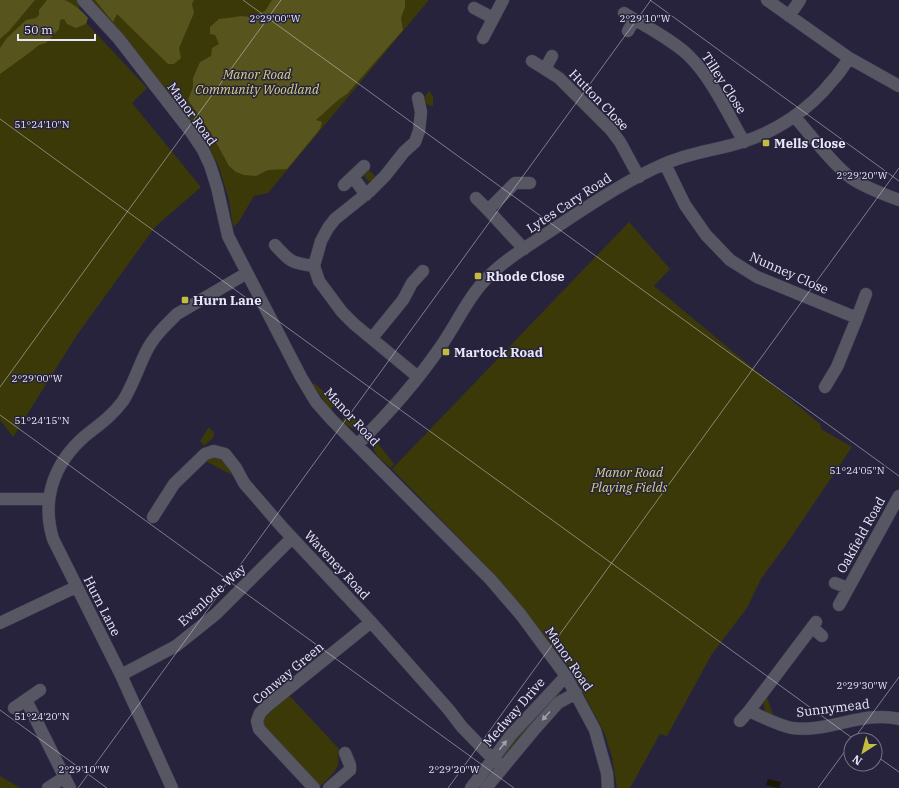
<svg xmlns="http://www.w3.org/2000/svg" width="899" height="788" viewBox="0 0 899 788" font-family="'IBM Plex Serif',serif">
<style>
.green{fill:#3b3908}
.forest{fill:#57551d}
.water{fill:#1a1800}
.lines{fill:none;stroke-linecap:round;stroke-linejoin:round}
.street-casing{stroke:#423e57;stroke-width:13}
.street{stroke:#575663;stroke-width:12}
.oneway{fill:#a09eae}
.ticks{fill:none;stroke:#e8e7f8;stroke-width:1;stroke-opacity:0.45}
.poi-dot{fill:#c2bd3f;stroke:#27233d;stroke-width:1.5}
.labels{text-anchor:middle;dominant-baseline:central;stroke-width:3;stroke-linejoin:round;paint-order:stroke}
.park-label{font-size:13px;font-style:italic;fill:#d5d37f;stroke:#27233d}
.street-label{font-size:13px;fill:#e8e7f8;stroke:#27233d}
.poi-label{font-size:13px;font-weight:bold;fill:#e8e7f8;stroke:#27233d;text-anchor:start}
.ticks-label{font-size:10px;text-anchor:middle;fill:#e8e7f8;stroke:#27233d;stroke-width:3;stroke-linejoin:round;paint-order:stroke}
</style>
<rect width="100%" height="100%" fill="#27233d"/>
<path class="green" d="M0 0H77L79 6V15L147 88 132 103 201 187 155 227 77 335 13 437 0 420Z
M91 0H429L268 193 254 196 238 223 233 227 229 200 218 164 203 142 112 24Z
M429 91 433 96V106C427 106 425 103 424 98Z
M367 168 377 178 373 181H368L364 176Z
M629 222 670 269 654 286 820 424 821 429 852 447 790 539 761 579 747 608 712 654 667 736 660 734 630 788H617L612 757 604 732 571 671 524 610 489 569 392 469Z
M314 383 337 403 331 410 313 385Z
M349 414 363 426V428C354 431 348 427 342 420Z
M209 427 214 433 213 438 204 446 200 441Z
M373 437 394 464 391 468C380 458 370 453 373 437Z
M216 458C226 461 229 467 234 476L205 461 208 459Z
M559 692 561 695 505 757 501 758V753Z
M287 693 341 751 338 755C341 770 329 777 319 787L264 727 263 717Z
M766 695 774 717 765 711 763 702Z
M0 776 20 788H0Z"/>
<path class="forest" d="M0 0H35L9 31 0 39Z
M47 0C52 0 59 0 64 0 73 3 82 11 88 18L86 24 76 28 67 24 64 19 60 20 59 29 46 43 39 45 29 53 0 74V48L6 39 26 20 36 18 39 15V10Z
M95 0H194L192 4 194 13 179 48 181 58 174 64H168L117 14 113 22Z
M272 0H405V7L401 18 403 30 347 94C335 101 327 111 316 120L322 122 320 129 287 169 268 170 256 176 244 175 236 172 229 166 211 133 188 100 193 87V78L200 62 211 56 212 48 219 44 215 35 210 34V27L219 19 242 16 250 17 265 11Z"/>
<path class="water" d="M768 779 781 782 779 788 766 785Z"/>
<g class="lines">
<defs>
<path id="street" d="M83 0 118 38 191 132 203 150 210 165 217 187 228 236 301 377 316 402 332 420 491 580 521 615 566 676 595 730 607 773 608 788
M767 0 849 58 899 86
M474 8 493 18
M624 13C643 25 675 41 690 57 712 79 728 114 744 142
M789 16 800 0
M628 31 634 20
M483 38 503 0
M532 61 559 78 611 130 620 142 639 177
M545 69 552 56
M794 116C810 134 832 164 851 178 866 188 883 194 899 200
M665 164 685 205 706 235 730 260 757 277 857 318 837 367 825 387
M353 177 366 195
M344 185 364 166
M476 198 488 210
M275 245C290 262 292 263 314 266
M524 249 488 210 515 183H530
M857 318 866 294
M372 338 403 300 412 283 423 271
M418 377 354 324 342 312 319 281 314 266 321 241 328 228 335 219 370 191 385 176 404 152 415 142 419 131 421 112 418 98
M357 445C387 415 415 384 439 349 461 318 469 291 500 266 518 251 539 239 558 226 593 203 627 180 664 164 689 153 717 150 742 142 776 132 810 109 832 81 839 74 844 66 849 58
M0 499H49
M153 517 174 484 205 454 214 451 225 454 236 468 244 483 282 527 371 622 449 710 462 727 493 759 503 767
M835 583 848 588
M839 605 899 496
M0 623 76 587
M812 627 822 636
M121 675 176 646 216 614 292 538
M26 700 70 788
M14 708 40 690
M749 711 816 622
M740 721 749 711C763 717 777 725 792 728 828 733 863 710 899 719
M48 788 65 777
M172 788 121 675 53 539C41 499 54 463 85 436 99 425 112 416 123 401 133 385 138 368 146 352 153 337 166 325 177 314L247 273
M314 788 259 729 257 721 260 713 267 706 371 622
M329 788 350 770V765L345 753
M471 788 511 735 566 676
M486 788 534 730 558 703 576 693"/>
</defs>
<use href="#street" class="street-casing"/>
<use href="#street" class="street"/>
</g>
<defs><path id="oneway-solid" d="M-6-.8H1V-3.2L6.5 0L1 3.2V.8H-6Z"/></defs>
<g class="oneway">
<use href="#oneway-solid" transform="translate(546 716) rotate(132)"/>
<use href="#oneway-solid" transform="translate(503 745) rotate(-52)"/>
</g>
<path class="ticks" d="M243 0 899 476M650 0 899 181M0 119 855 740M0 387 281 0M0 415 514 788M0 710 107 788M853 740 899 677M875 755 899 772M78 788 651 0M448 788 899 168M818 788 851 743"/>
<g class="poi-dot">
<rect x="762" y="139" width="8" height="8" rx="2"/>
<rect x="474" y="272" width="8" height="8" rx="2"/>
<rect x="181" y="296" width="8" height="8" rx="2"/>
<rect x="442" y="348" width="8" height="8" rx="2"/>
</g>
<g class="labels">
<g class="park-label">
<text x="257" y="74">Manor Road<tspan x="257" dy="15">Community Woodland</tspan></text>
<text x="629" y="472">Manor Road<tspan x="629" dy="15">Playing Fields</tspan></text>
</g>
<g class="street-label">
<text transform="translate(724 83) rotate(57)">Tilley Close</text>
<text transform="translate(599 100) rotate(46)">Hutton Close</text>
<text transform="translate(192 114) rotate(54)">Manor Road</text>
<text transform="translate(569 203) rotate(-33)">Lytes Cary Road</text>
<text transform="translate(789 273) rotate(24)">Nunney Close</text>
<text transform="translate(352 417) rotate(47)">Manor Road</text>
<text transform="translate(861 535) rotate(-61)">Oakfield Road</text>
<text transform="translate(337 565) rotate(47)">Waveney Road</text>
<text transform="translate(212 595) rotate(-42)">Evenlode Way</text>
<text transform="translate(102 606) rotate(63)">Hurn Lane</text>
<text transform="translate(569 659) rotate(56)">Manor Road</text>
<text transform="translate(288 673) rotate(-40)">Conway Green</text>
<text transform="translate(833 708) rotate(-7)">Sunnymead</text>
<text transform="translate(514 712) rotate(-49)">Medway Drive</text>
</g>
<g class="poi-label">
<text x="774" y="143">Mells Close</text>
<text x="486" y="276">Rhode Close</text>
<text x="193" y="300">Hurn Lane</text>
<text x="454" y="352">Martock Road</text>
</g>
</g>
<g class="ticks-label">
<text x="275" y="22">2°29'00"W</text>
<text x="645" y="22">2°29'10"W</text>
<text x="42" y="128">51°24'10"N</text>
<text x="862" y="179">2°29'20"W</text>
<text x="37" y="382">2°29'00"W</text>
<text x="42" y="424">51°24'15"N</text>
<text x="857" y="474">51°24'05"N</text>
<text x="862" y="689">2°29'30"W</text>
<text x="42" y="720">51°24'20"N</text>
<text x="84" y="773">2°29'10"W</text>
<text x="454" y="773">2°29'20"W</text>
</g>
<g transform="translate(863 752) rotate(216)"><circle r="19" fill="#27233d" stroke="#747188"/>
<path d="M0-3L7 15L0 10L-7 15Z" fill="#c2bd3f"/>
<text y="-6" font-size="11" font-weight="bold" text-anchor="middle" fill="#e8e7f8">N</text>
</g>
<path d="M18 34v6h77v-6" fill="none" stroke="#e8e7f8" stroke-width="2"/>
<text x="24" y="34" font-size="12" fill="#e8e7f8" stroke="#27233d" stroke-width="3" paint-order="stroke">50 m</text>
</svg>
